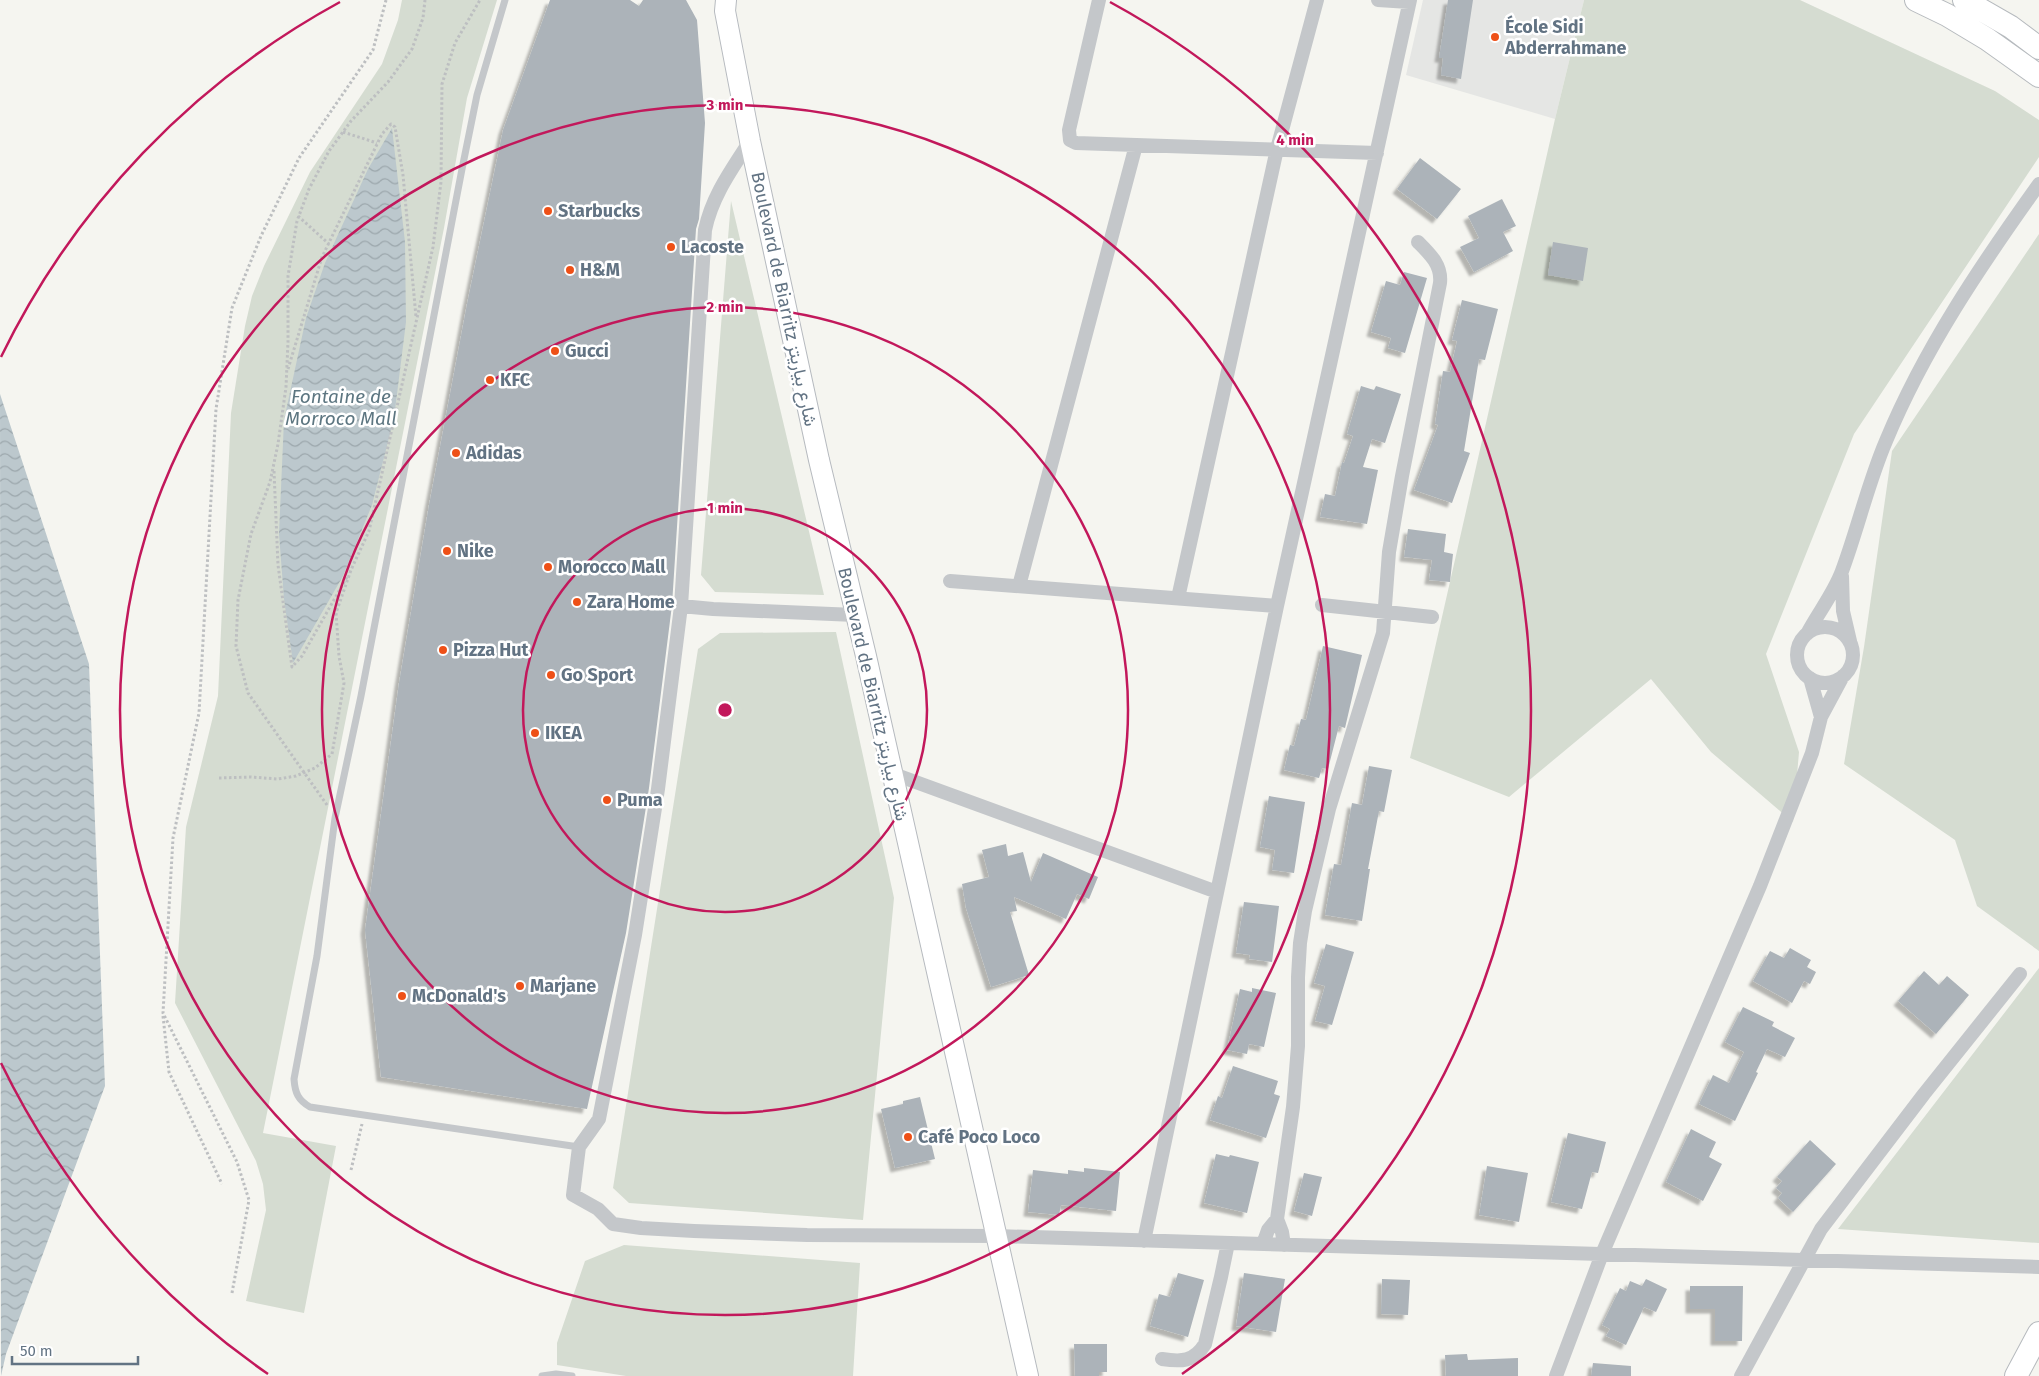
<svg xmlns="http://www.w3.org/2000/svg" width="2039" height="1376" viewBox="0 0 2039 1376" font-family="'Fira Sans',Vazirmatn,sans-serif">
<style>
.built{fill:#e5e6e4}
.green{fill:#d5dcd1}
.water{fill:url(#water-waves)}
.building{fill:#acb3b9;filter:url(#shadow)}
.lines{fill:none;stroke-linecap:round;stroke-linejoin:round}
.secondary-casing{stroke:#b6babf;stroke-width:22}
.primary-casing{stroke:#b6babe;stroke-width:24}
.path{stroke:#bdbfc1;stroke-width:3;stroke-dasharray:2.5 2.5;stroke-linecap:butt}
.lane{stroke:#c4c7ca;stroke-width:7}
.street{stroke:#c4c7ca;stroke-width:14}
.secondary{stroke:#fff;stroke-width:20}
.primary{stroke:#fff;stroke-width:22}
.ring{fill:none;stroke:#c2185b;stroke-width:2.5}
.poi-dot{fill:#ee5017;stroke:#fff;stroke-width:2}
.labels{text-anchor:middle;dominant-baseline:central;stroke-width:5;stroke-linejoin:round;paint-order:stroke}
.poi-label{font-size:18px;font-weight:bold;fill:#627383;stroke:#fff;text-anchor:start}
.street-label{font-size:18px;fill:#627383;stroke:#fff}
.water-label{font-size:19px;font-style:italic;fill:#5d7681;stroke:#fff}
.centre{fill:#c2185b;stroke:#fff;stroke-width:2.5}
.ring-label{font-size:15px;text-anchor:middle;font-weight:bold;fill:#c2185b;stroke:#fff;stroke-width:5;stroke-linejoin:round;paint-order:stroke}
</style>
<defs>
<pattern id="water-waves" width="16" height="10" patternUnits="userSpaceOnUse" patternTransform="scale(1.25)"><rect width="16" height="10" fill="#bcc8cd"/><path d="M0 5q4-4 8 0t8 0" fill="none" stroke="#9ca7ac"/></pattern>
<filter id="shadow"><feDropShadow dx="-4.5" dy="4.5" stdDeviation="1" flood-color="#0004"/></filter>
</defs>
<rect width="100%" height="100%" fill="#f5f5f0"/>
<path class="built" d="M1423 0H1584L1555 119 1406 75Z"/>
<path class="green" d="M402 0H497L467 98 444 228 263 1133 336 1146 304 1313 246 1301 266 1210 263 1184 256 1161 175 1003 186 827 218 696 231 413 245 326 252 296 264 266 310 172 382 64 398 20Z
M1584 0H1800L1995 91 2039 120V157L1854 434 1766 654 1799 752 1793 822 1711 752 1651 679 1509 797 1410 758 1555 119Z
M731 201 824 595 715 592 701 575Z
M2039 234V951L1977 906 1955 840 1844 764 1864 647 1892 451Z
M836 632 894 898 863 1220 629 1203 613 1188 698 649 720 633Z
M2039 968V1243L1838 1229Z
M624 1245 860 1263 853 1376H626L557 1365V1343L585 1261Z"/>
<path class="water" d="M392 128 405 242 406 322 394 418 372 505 343 576 293 663 284 599 279 534 284 420 306 318 325 263 368 169Z
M0 394 89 664 105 1086 6 1354 1 1376Z"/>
<path class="building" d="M550 0H630L639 6 643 0H686L697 20 705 123 699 219 696 229 672 605 649 788 626 933 587 1109 381 1077 365 930 399 683 429 505 467 304 503 130Z
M1448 0H1473L1461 79 1441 75 1443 58H1439Z
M1420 158 1461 189 1437 219 1397 189Z
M1502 199 1516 226 1503 232 1513 251 1474 272 1460 247 1479 238 1468 216Z
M1553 242 1588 248 1583 281 1548 275Z
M1404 272 1427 278 1405 353 1388 348 1391 338 1371 332 1386 281 1400 285Z
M1462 300 1498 309 1485 360 1479 359 1464 451 1470 453 1452 503 1414 490 1438 425 1435 424 1443 371 1450 372 1457 341 1452 340Z
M1361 386 1374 390 1376 386 1401 394 1385 443 1372 439 1363 467 1378 470 1367 524 1320 517 1325 494 1335 496 1342 462 1344 463 1353 436 1347 434Z
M1408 529 1446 534 1444 552 1453 554 1450 582 1429 580 1432 560 1404 557Z
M1323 646 1362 655 1345 728 1339 726 1328 769 1322 768 1319 778 1284 770 1290 745 1294 746 1301 719 1306 720Z
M1369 766 1392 770 1384 812 1379 811 1368 869H1370L1362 921 1325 915 1334 864 1341 865 1352 803 1362 805Z
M1269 796 1305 802 1294 873 1272 870 1275 850 1260 847Z
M1006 844 1008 856 1023 852 1031 882 1043 853 1098 877 1089 899 1077 894 1066 919 1014 897 1017 911 1010 912 1029 975 991 987 966 908 962 884 989 877 982 850Z
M1244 902 1279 906 1272 962 1249 959 1250 955 1236 953Z
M1326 944 1354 952 1332 1025 1315 1021 1325 986 1314 983Z
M1790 948 1811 960 1807 967 1816 972 1810 984 1804 981 1792 1003 1753 981 1770 951 1784 958Z
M1924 971 1939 985 1947 976 1969 995 1936 1034 1898 1001Z
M1252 988 1276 993 1264 1047 1249 1044 1247 1054 1227 1050 1240 989 1252 992Z
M1743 1007 1774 1022 1772 1026 1795 1038 1785 1057 1767 1049 1756 1072 1758 1073 1735 1121 1699 1104 1713 1075 1729 1083 1744 1052 1725 1042Z
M1233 1066 1278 1081 1274 1094 1280 1096 1266 1138 1210 1120 1218 1096 1222 1098Z
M920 1097 935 1159 895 1168 881 1109 903 1104V1101Z
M1691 1129 1716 1142 1709 1157 1722 1164 1703 1201 1666 1182Z
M1568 1133 1606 1142 1598 1173 1592 1172 1582 1209 1551 1202Z
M1810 1140 1836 1164 1793 1212 1778 1198 1782 1193 1776 1188 1782 1181 1777 1177Z
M1216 1154 1229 1157 1230 1155 1259 1162 1247 1213 1204 1203Z
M1487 1166 1528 1173 1519 1222 1479 1215Z
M1084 1168 1120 1172 1116 1211 1061 1205 1059 1215 1028 1212 1033 1170 1068 1174V1170L1084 1172Z
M1304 1173 1322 1177 1312 1216 1294 1211Z
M1178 1273 1204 1280 1188 1337 1150 1326 1159 1294 1170 1297Z
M1244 1273 1285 1279 1276 1332 1236 1326Z
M1382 1279 1410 1280 1408 1315 1381 1314Z
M1646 1279 1667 1289 1656 1312 1644 1307 1626 1345 1606 1336 1610 1329 1602 1325 1620 1288 1626 1291 1630 1281 1642 1286Z
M1690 1286H1743L1742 1341H1715V1309H1690Z
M1074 1344H1107V1372H1099V1376H1075Z
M1467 1354 1468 1360 1518 1358V1376H1446L1445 1355Z
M1593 1363 1631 1366V1376H1591Z"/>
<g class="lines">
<defs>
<path id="secondary" d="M726 0 725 11 750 141 819 460 866 656 1028 1376"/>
<path id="primary" d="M1916 0 1947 15 1987 39 2039 76
M1964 0 2011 27 2039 48
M2016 1376 2039 1333"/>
</defs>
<use href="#secondary" class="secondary-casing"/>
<use href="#primary" class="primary-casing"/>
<path class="path" d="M343 132 377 143
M298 216 329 244
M288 369 322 257 382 134 391 124 395 127 403 175 416 317
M274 471 278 565 292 667 302 656 347 577
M219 778 251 777 278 779 296 776 315 768 332 754 344 683 339 656 336 613 351 570 369 531 433 247 441 182 442 84 455 43 480 0
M327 805 248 693 236 646 238 600 251 534 270 482 278 444 286 387 288 342V276L297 221 309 189 329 151 351 121 388 82 412 49 423 18 425 0
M163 1016 169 1072 222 1184
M351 1170 362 1124
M232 1293 249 1200 237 1162 163 1013 173 838 199 713 216 409 232 308 261 236 299 158 373 50 386 0"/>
<path class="lane" d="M505 0 477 95 462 169 361 696 335 818 317 956 294 1079C295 1093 298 1100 310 1107L579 1147
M542 1376 556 1374 572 1376"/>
<path class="street" d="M1099 0 1069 130 1070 140 1076 143 1377 153
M1378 0 1409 2
M750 141C732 169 712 196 705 230L681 606 658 789 635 935 599 1119 579 1147 573 1195 598 1209 613 1224 641 1228 694 1231 807 1235 996 1236 2039 1267
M1842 576 1843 611 1850 641
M950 581 1277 606
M1019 586 1136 145
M1178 598 1277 149 1317 0
M1322 605 1432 617
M681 606 713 609 855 615
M1797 655a28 28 0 1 1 56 0a28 28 0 1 1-56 0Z
M1807 634C1818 613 1834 593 1842 571 1858 528 1868 483 1886 441 1924 349 1981 265 2039 184
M1810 678 1821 717
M891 773 1217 892
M1144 1241 1277 606 1410 0
M1263 1244 1268 1230 1277 1219
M1284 1245 1282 1232 1277 1219 1293 1107 1298 1046V977L1300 943 1305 911 1329 809 1383 633 1389 552 1402 476 1440 283C1442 265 1430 254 1418 242
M1162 1359C1181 1362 1194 1362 1205 1344L1221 1277 1228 1243
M1556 1376 1602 1254 1760 886 1812 753 1821 717 1843 676
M1741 1376 1821 1229 1924 1094 2020 974"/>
<use href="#secondary" class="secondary"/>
<use href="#primary" class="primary"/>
</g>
<g class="ring">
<circle cx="725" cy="710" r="202"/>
<circle cx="725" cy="710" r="403"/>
<circle cx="725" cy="710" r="605"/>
<path d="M268 1374A806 806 0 0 1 1 1063M1 357A806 806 0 0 1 340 2M1110 2A806 806 0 0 1 1182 1374"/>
</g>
<g class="poi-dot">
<circle cx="1495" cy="37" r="5"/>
<circle cx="548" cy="211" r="5"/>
<circle cx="671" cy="247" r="5"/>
<circle cx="570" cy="270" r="5"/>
<circle cx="555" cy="351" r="5"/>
<circle cx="490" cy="380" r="5"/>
<circle cx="456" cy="453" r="5"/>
<circle cx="447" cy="551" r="5"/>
<circle cx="548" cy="567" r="5"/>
<circle cx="577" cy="602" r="5"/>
<circle cx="443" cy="650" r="5"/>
<circle cx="551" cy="675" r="5"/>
<circle cx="535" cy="733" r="5"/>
<circle cx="607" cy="800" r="5"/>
<circle cx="520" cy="986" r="5"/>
<circle cx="402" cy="996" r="5"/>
<circle cx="908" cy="1137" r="5"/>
</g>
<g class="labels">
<g class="poi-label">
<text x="1505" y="27">École Sidi<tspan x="1505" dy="21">Abderrahmane</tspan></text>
<text x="558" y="211">Starbucks</text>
<text x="681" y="247">Lacoste</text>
<text x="580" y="270">H&amp;M</text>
<text x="565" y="351">Gucci</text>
<text x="500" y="380">KFC</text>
<text x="466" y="453">Adidas</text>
<text x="457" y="551">Nike</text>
<text x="558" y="567">Morocco Mall</text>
<text x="587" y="602">Zara Home</text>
<text x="453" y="650">Pizza Hut</text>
<text x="561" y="675">Go Sport</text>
<text x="545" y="733">IKEA</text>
<text x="617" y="800">Puma</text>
<text x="530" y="986">Marjane</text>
<text x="412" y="996">McDonald's</text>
<text x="918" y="1137">Café Poco Loco</text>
</g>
<g class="street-label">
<text transform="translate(784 299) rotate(78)">Boulevard de Biarritz شارع بياريتز</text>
<text transform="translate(873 694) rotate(77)">Boulevard de Biarritz شارع بياريتز</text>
</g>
<g class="water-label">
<text x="341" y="396">Fontaine de<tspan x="341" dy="22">Morroco Mall</tspan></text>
</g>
</g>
<circle cx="725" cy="710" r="8" class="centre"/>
<g class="ring-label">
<text x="725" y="110">3 min</text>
<text x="1295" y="145">4 min</text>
<text x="725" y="312">2 min</text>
<text x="725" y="513">1 min</text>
</g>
<path d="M12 1356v8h126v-8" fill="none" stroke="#627383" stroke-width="2.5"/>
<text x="20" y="1356" font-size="15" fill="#627383" stroke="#ffffff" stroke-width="4" paint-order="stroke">50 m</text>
</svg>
